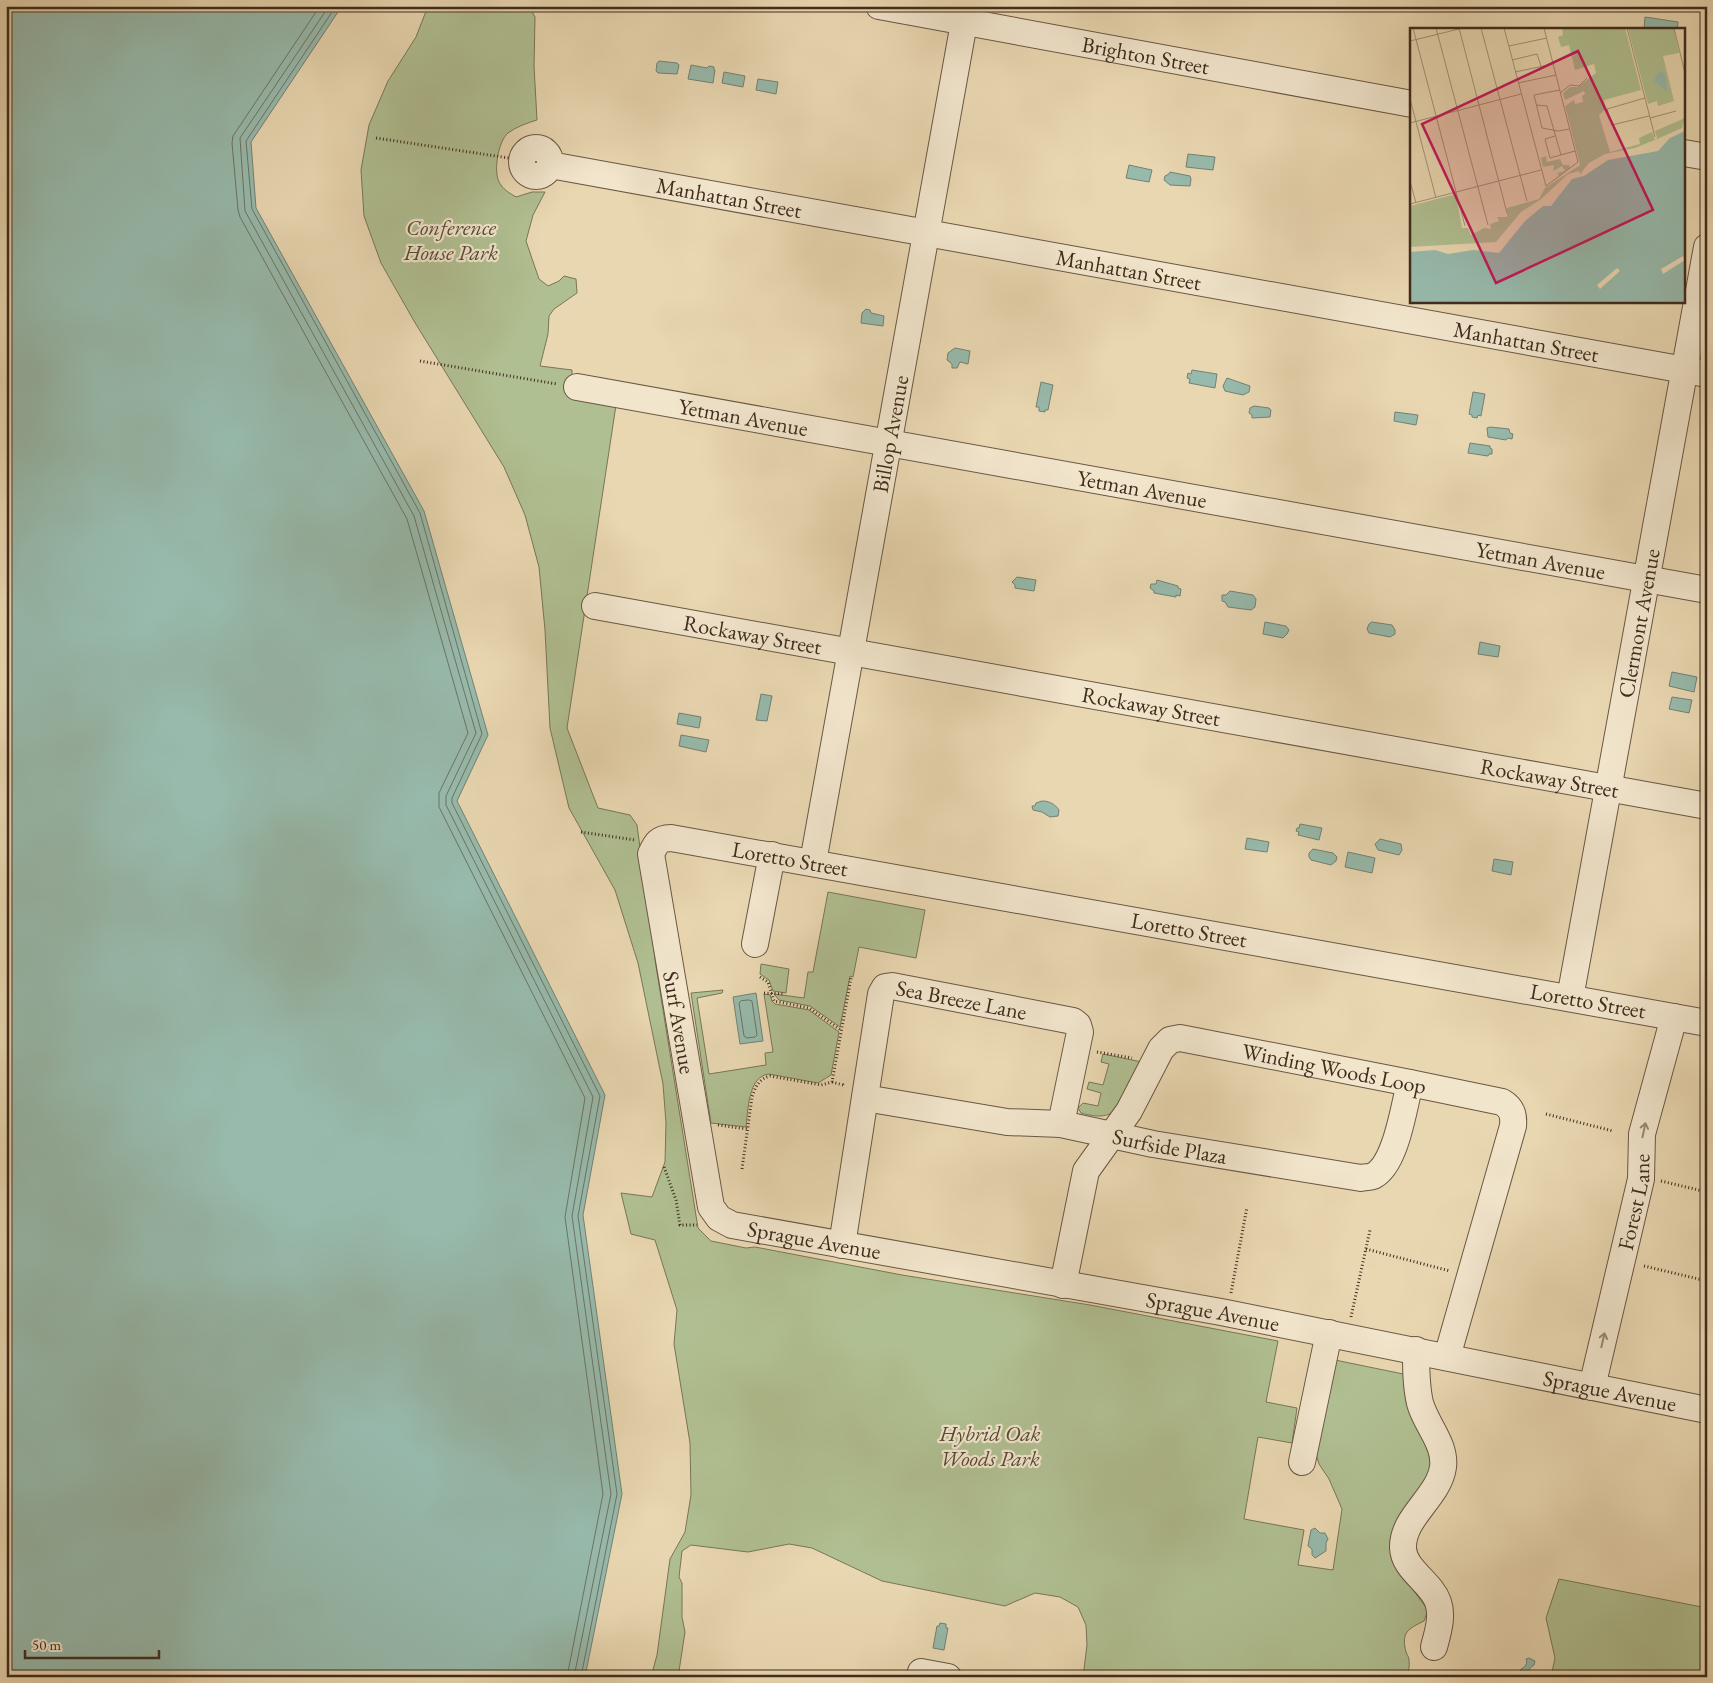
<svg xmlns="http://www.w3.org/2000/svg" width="1713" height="1683" viewBox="0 0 1713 1683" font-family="'EB Garamond',serif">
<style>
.green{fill:#b0bf91;stroke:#787658}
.water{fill:#97baac;stroke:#748173}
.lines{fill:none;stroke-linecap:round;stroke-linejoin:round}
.shore{stroke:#6c7365;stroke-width:1}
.minor-casing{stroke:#6a5743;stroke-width:28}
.path{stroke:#402c1e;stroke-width:3;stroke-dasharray:1 2.5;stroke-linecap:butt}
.minor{stroke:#f1e5cc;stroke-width:26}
.oneway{stroke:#988875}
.labels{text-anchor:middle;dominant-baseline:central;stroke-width:4.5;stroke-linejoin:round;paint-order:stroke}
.street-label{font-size:22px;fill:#402c1e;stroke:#f1e5cc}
.park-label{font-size:22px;font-style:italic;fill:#564935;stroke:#f1e5cc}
.inset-road{fill:none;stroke:#a59376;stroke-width:1}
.view{fill:#c2185b;fill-opacity:0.15;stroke:#c2185b;stroke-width:2.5}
.inset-edge{fill:none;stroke:#402c1e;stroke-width:2.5}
</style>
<rect width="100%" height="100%" fill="#e9d7b1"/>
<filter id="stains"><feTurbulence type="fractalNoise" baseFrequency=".004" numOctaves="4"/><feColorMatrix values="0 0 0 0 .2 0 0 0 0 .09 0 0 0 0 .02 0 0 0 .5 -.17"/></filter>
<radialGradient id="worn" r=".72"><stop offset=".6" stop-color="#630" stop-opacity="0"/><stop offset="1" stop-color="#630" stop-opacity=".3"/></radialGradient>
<path class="green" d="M428 6H528L530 8 535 17 534 66 537 120C527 123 516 127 508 133 498 141 492 175 501 185 504 190 511 194 516 197L532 192H545L533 215 526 241 539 279 548 286 559 281 564 276 576 279 577 293 554 309 549 316 548 334 540 366 572 370V396L616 405 567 728 598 808 630 815 637 825 656 966 698 1228 711 1241 746 1248 755 1247 902 1275 1090 1305 1278 1341 1266 1402 1297 1408 1292 1443 1258 1437 1244 1519 1304 1530 1298 1565 1333 1570 1342 1509 1329 1479 1319 1464 1314 1448 1335 1360 1408 1375 1432 1461 1429 1473 1394 1564 1428 1610 1424 1621C1408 1629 1401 1632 1406 1652 1407 1655 1409 1657 1409 1660 1410 1665 1408 1672 1408 1677H1083L1087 1645 1086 1625 1078 1607 1060 1597 1035 1593 1005 1606 882 1581 812 1548 789 1544 748 1552 691 1545 682 1551 679 1577 682 1583V1617L685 1632 679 1671 675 1677H651L657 1655 670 1559 685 1532 691 1495 690 1443 674 1344 677 1310 655 1240 631 1234 621 1193 652 1197 665 1162 666 1123 663 1084 638 963 615 890 569 808 550 728 545 630 539 567 525 515 504 467 414 321 381 263 364 216 361 170 369 125 388 81 416 37Z
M828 892 925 910 916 958 859 947 853 977 850 976 840 1027 810 1006 779 1000 774 994 804 998 808 972H813Z
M761 964 789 969 786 993 773 991 769 980 760 974Z
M723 990 722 993 697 998 709 1074 766 1065 765 1053 773 1052 764 994 770 995 772 1001 775 1004 809 1010 839 1032 831 1075 818 1083 769 1074C748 1076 748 1111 746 1127L711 1123 691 993Z
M1103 1054 1142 1062 1115 1110C1106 1119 1093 1116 1081 1113L1078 1108 1083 1103 1098 1106 1101 1093 1087 1089 1089 1082 1103 1085 1109 1064 1101 1062Z
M1559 1579 1707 1608V1677H1551L1555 1658 1546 1618Z"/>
<path class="water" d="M6 6H342L251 142 256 208 424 511 488 735 457 801 605 1095 583 1215 622 1494 585 1677H6Z
M1645 17 1678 22 1677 29H1644Z
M659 61 677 63 679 65 677 74 658 73 656 71 657 63Z
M691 65 707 68 709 66 714 67V70H715L713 83 688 79Z
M724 72 745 76 743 87 722 83Z
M758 79 778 82 776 94 756 90Z
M1188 154 1215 157 1213 170 1186 167Z
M1129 165 1152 170 1149 182 1126 178Z
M1170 172 1190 176 1191 179 1190 186 1170 185 1164 180 1165 176 1169 174Z
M866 309 870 310 871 313 884 316 883 326 861 323 862 313Z
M955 348 970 351 968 364 960 362 957 368H952V364L947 360 948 353Z
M1192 370 1217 374 1215 388 1189 383 1190 379 1187 378 1188 373 1191 374Z
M1227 378 1250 386 1249 392 1243 395 1225 391 1223 386Z
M1041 382 1053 385 1048 410H1045V412L1039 411V407H1036Z
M1473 392 1485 394 1481 416 1478 415 1477 418 1472 417V415L1469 414Z
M1254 406 1269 408 1271 410 1270 417 1252 418V415L1249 413 1250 408Z
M1395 412 1418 415 1416 425 1394 421Z
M1490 427 1509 429 1510 433 1513 434 1512 439 1508 438 1506 440 1488 437 1487 428Z
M1470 443 1490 446V448L1492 449V454H1489L1488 456 1468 453Z
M1017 577 1036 580 1034 591 1015 588V585L1012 582Z
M1157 580 1178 586V588L1181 589 1180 596 1176 595V597L1154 593V591L1150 588 1151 584H1156Z
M1230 591 1253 595 1256 599 1255 607 1251 610 1228 607 1225 602 1222 601V595H1226Z
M1265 622 1286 626 1289 630 1287 634 1283 638 1263 634Z
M1372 622 1392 625 1395 630V634L1390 637 1369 633 1367 629 1369 624Z
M1480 642 1500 646 1498 657 1478 654Z
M1672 672 1697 677 1694 692 1669 686Z
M761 694 772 696 767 721 756 720Z
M1672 697 1692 700 1689 713 1669 709Z
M679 713 701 717 699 728 677 724Z
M681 735 709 740 706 752 679 746Z
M1042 801C1049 801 1055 804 1059 810L1058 816 1050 817 1042 812 1033 810 1032 806H1035L1036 803Z
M1300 824 1322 828 1319 840 1298 835 1299 832 1296 831 1297 828H1299Z
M1247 838 1269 842 1267 852 1245 849Z
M1380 839 1401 844 1402 850 1399 855 1378 850 1375 844Z
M1313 849 1333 853 1337 857 1336 861 1331 865 1311 860 1309 857V853Z
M1348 852 1375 858 1372 873 1345 867Z
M1494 859 1513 862 1511 875 1492 871Z
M756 993 763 1041 740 1044 733 997Z
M1315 1528 1320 1533H1325L1328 1539 1326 1543V1551L1315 1558 1312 1555V1549L1308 1546 1311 1530Z
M940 1623 946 1624V1628H948L944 1650 933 1648 937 1626H939Z
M1529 1658 1535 1661 1534 1665 1529 1669 1530 1677H1518L1521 1669C1525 1667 1528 1664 1526 1659Z"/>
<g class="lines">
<path class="shore" d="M320 6 233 136 232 143 238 210 240 217 407 519 468 733 439 793V807L585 1098 565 1217 603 1494 567 1677
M329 6 240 138 245 211 414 516 476 733 446 796V805L593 1097 572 1216 611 1494 574 1677
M336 6 246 141 252 209 420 513 482 734 452 798V803L600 1096 578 1216 617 1494 581 1677
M749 1000 752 1001 757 1035 755 1037 747 1038 744 1036 739 1003 741 1001Z"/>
<defs>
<g id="minor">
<path id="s1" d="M879 6 1412 104"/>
<circle cx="536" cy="162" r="14"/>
<path d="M1684 153 1707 157"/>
<path id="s2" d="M550 165 1707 374"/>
<path id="s3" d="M577 387 1707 590"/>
<path id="s4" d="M595 606 1707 806"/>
<path id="s5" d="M813 862 967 6"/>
<path d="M755 944 772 855"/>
<path id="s6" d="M1570 998 1707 247"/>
<path id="s7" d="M1707 1023 671 838C659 838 656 843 651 854L711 1207 719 1218 732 1225 1221 1312 1707 1410"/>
<path id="s8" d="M865 1098 1007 1122 1061 1124 1153 1144 1361 1178C1365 1177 1370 1177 1373 1176 1396 1165 1404 1106 1410 1083"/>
<path id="s9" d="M842 1245 881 994 885 987 892 986 1073 1021 1078 1025 1080 1032 1061 1124"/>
<path id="s10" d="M1063 1285 1086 1171 1129 1111 1161 1049 1170 1040 1180 1038 1410 1083 1502 1102C1512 1108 1514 1115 1513 1126L1447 1357"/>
<path d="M1416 1350C1416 1368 1416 1386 1420 1403 1426 1425 1446 1444 1443 1467 1439 1497 1402 1517 1403 1548 1404 1570 1431 1582 1438 1602 1443 1616 1438 1632 1434 1647"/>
<path id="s11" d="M1592 1387 1641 1179 1642 1134 1674 1017"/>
<path d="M1302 1462 1329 1333"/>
<path d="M921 1677V1672L948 1677"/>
</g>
</defs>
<use href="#minor" class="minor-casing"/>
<path class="path" d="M376 138 509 158
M420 361 557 384
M581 832 635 840
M760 977 768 982 774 1001 809 1008 841 1030
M764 993 785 994
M1097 1052 1132 1058
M832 1082 843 1085 844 1087
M1546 1114 1613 1131
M718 1125 747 1129
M664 1167 676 1200 680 1225H697
M742 1169 752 1097C755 1087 760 1078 770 1076L821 1085 832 1082 851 978
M1661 1181 1707 1192
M1366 1249 1450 1271
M1644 1266 1707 1281
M1231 1293 1247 1207
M1351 1317 1370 1230"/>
<use href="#minor" class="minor"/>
</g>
<defs><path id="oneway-shaft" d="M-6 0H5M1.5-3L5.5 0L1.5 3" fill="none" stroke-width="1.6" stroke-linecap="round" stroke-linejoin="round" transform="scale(1.25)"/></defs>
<g class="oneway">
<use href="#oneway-shaft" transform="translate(1644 1130) rotate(-78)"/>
<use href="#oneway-shaft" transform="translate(1603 1340) rotate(-77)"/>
</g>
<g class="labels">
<g class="street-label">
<text stroke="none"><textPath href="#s1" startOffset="271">Brighton Street</textPath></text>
<text stroke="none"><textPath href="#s2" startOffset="182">Manhattan Street</textPath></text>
<text stroke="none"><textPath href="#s2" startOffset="588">Manhattan Street</textPath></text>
<text stroke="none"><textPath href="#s2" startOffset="992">Manhattan Street</textPath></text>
<text stroke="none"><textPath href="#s3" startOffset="169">Yetman Avenue</textPath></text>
<text stroke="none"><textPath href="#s5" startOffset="435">Billop Avenue</textPath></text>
<text stroke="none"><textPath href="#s3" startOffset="574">Yetman Avenue</textPath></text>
<text stroke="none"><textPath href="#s3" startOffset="979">Yetman Avenue</textPath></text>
<text stroke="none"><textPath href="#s6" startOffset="381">Clermont Avenue</textPath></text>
<text stroke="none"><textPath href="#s4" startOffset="160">Rockaway Street</textPath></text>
<text stroke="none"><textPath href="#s4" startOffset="565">Rockaway Street</textPath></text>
<text stroke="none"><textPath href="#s4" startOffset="970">Rockaway Street</textPath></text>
<text transform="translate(790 859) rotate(10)">Loretto Street</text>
<text transform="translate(1189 930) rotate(10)">Loretto Street</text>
<text stroke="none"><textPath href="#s9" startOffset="340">Sea Breeze Lane</textPath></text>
<text transform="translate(1588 1001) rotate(10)">Loretto Street</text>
<text stroke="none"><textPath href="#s7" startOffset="1251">Surf Avenue</textPath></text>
<text stroke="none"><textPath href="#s10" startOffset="440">Winding Woods Loop</textPath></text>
<text stroke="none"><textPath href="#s8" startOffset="309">Surfside Plaza</textPath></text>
<text stroke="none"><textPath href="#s11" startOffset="190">Forest Lane</textPath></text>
<text stroke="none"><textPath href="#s7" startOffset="1550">Sprague Avenue</textPath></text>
<text stroke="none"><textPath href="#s7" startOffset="1955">Sprague Avenue</textPath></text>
<text stroke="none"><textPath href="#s7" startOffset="2360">Sprague Avenue</textPath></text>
</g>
<g class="park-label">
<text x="451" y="227">Conference<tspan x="451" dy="25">House Park</tspan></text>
<text x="990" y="1433">Hybrid Oak<tspan x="990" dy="25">Woods Park</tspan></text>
</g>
</g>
<g transform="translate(1410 28)">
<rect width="275" height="275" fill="#e9d7b1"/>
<path d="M152 0H215L231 62 194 72 196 81 189 87 200 124 230 116 229 110 242 104 245 112 247 110 245 103 275 90 272 100 247 111 225 120 195 126 179 135 170 146 169 143 158 146 130 172 111 184 86 214 0 219V178L46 166 52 200H58L61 207 74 200 81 201 80 196 89 193 87 189H97V180L129 171 135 160 170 137 155 78 164 72 165 76 173 74 172 68 175 66 174 63 155 72 153 65 160 59H168L186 45 184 36 165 42 159 17 151 19 148 9 153 7ZM218 0H264L269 25 253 28 264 73 248 78 247 73 238 76ZM136 128 137 134 150 131 153 137H159L160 140 149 148 147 145 155 143 152 138 143 143 144 137 133 139 131 130Z" fill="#b0bf91"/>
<path d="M252 43 256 49 257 64 244 53 247 46ZM275 103V275H0V224L25 222 38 226 63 222 89 225 115 193 133 178H141L162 151 174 148 198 132 248 123 260 110Z" fill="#97baac"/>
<path d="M273 228 275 232 253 246 251 241ZM207 240 210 243 190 261 187 257Z" fill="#e9d7b1"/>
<path class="inset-road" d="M3 0 55 198M26 0 78 197M49 0 97 185M71 0 117 173M94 0 136 158 168 134 134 0M217 0 245 109M264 0 275 45M0 13 49 1M99 18 137 10M102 32 127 26 131 38M105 44 143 36M108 55 146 47M150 62 124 67 132 100 148 103 160 101M150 65 160 57 169 58 177 50M235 70 197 81 202 97 239 88M0 71 26 170M126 77 137 78 151 127M240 90 266 83M0 95 111 66M145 108 135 111 140 130 165 123M0 153 6 175M0 176 131 142"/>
<path class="view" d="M168 23 243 182 86 255 12 96Z"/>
<rect width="275" height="275" class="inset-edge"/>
</g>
<rect width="1713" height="1683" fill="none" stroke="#e9d7b1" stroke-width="25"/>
<rect x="8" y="8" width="1698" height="1668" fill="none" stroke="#402c1e" stroke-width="2.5"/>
<rect x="12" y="12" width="1688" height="1658" fill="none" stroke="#402c1e"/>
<path d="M25 1650v8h134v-8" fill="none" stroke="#402c1e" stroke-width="2.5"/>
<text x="32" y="1650" font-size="15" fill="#402c1e" stroke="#f1e5cc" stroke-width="4" paint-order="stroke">50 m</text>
<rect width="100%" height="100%" filter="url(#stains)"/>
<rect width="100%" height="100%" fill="url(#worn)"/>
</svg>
